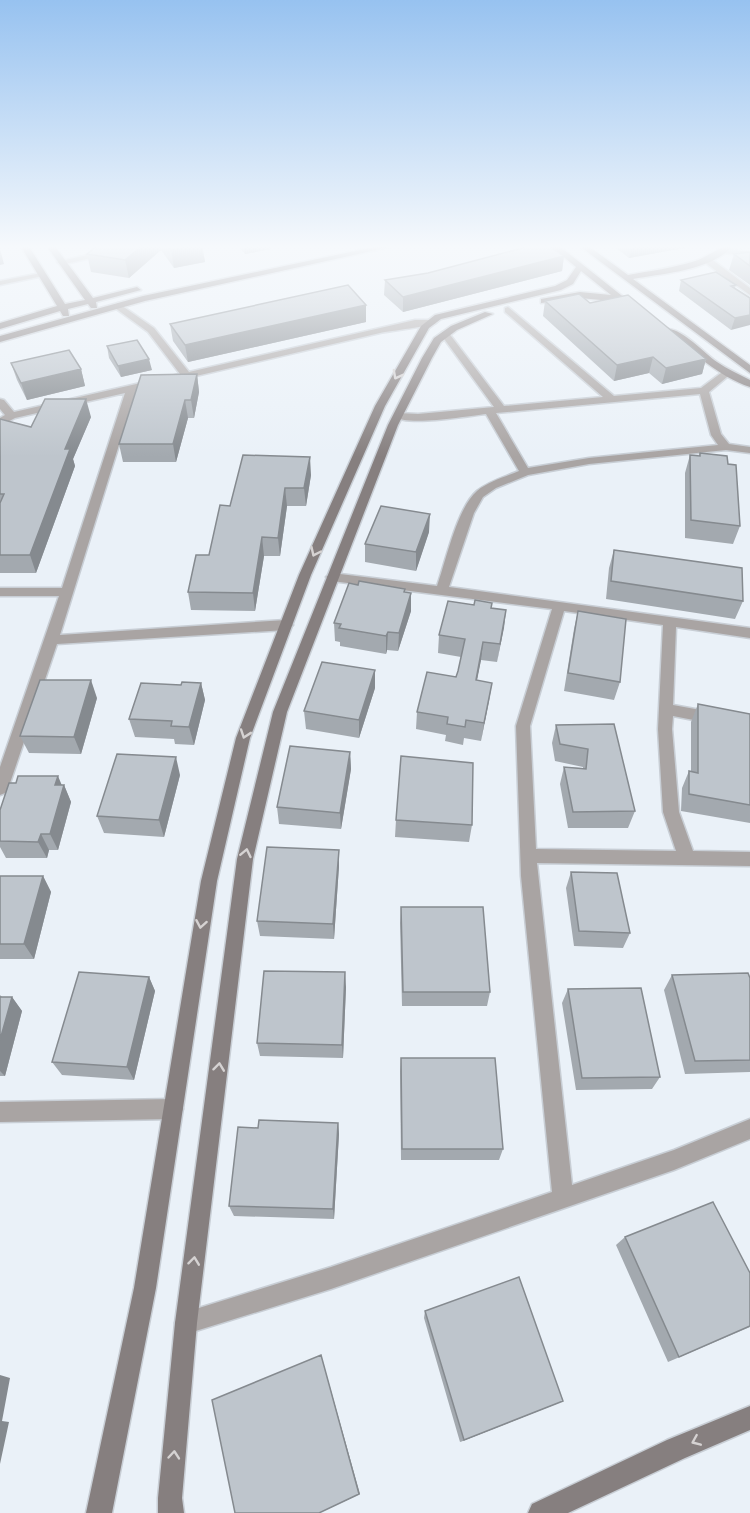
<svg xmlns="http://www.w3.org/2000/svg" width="750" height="1513" viewBox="0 0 750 1513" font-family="Roboto,sans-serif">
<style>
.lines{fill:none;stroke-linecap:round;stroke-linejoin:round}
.lane-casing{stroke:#c8ced5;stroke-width:3}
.street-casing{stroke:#c8ced5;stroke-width:3}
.secondary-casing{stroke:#c8ced5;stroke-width:3}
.lane{fill:#a9a4a3;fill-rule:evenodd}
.street{fill:#a9a4a3;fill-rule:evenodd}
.secondary{fill:#867f7f;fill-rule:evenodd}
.wall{fill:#a3a9af}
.shaded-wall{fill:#858a8f}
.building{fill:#bec5cc;stroke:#858a8f;stroke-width:1.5}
.oneway{stroke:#d5d2d2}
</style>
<rect width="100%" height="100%" fill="#eaf1f8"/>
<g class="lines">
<defs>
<path id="lane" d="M41 273 44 275 43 276 0 285V281Z"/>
<path id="street" d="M130 245H146L61 265 57 262Z
M726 249 750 252V256L723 253V249Z
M704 258H710L750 288V295L704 262Z
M118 303 154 328 189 372 415 320H431L436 323C431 326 390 331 380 333L136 390 60 635 286 620 293 625 286 630 57 644 8 789 5 793 0 795V767L59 596H0V588H62L125 393 15 418 0 426V418L5 415 0 409V399L4 400 14 412 180 374 148 332 115 308 114 306Z
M508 307 614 396 701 388 725 370 733 372 709 392 721 434 729 444 750 447V453L726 450 589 464 528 475 496 488 483 497 474 513 449 587 750 628V638L676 627 673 705 750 719V731L673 716 672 729 679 812 693 851 750 852V866L537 863 572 1185 674 1150 750 1119V1139L674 1170 331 1289 186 1334 178 1331 175 1323 178 1315 186 1312 331 1267 552 1192 521 876 516 726 552 609 332 581 326 577 332 573 437 586C446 561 457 508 477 491 489 481 505 477 519 471L486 414C467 416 407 427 393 416L398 413 418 414 494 407 442 336V332H448L504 406 603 397 505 312V308ZM700 394 711 435 718 445 589 458 528 468 496 413ZM564 611 663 625 658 729 663 812 676 851 536 849 530 726Z
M173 1099 180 1102 183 1109 180 1116 173 1119 0 1122V1102Z"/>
<path id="secondary" d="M20 245H28L65 304 85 300 46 245H54L93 298 137 287 141 290 96 302 97 308H91L88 304 68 309 69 316H63L60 311 0 329V323L57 306Z
M383 245H399L145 301 0 342V336L143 296Z
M549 245H558L626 299 622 302 580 298 541 303V299L580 292 611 295 581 271 573 284 561 290 441 319 429 328 385 406 311 575 250 738 217 881 156 1288 112 1513H86L134 1288 201 881 236 738 299 575 375 406 421 326 435 315 555 286 567 280 576 267Z
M578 245H587L628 275C650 271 673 268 695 261 708 257 721 245 734 245 711 271 665 273 633 279L750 365V373Z
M485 312 493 314 457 330 441 342 432 358 398 425 287 712 253 859 197 1323 182 1498 184 1513H158V1498L175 1323 237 859 273 712 388 425 422 358 434 338 451 326Z
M666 329C681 327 704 353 717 362 727 369 739 374 750 380V387C719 377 693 351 666 333Z
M750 1406V1430L685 1458 568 1513H528L532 1504 667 1440Z"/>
</defs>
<use href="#lane" class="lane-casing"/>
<use href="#street" class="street-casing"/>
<use href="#secondary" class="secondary-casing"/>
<use href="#lane" class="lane"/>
<use href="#street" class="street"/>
<use href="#secondary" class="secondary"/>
</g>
<path class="wall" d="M98 245H202L205 262 174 268 161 250 129 278 91 272 87 254Z
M237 245H270L271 249 245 254Z
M612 245H690L689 247 629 258Z
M750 252V285L729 270 734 254Z
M564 256 562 271 403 312 384 295 385 280Z
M681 280 736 285 735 288 750 298 731 330 679 291Z
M545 301 590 303 706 359 702 374 662 384 649 373 614 381 543 316Z
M366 305V322L188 362 173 341 170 324Z
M107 346 152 370 121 377 109 358Z
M11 363 81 369 85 386 27 400 17 380Z
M197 374 199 392 194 418H188L176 462H123L119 444Z
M91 417 73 459 75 466 36 573H0V419L31 427Z
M700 453 728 464 740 526 733 544 685 538V473L690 455 699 456Z
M311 475 306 506H287L280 556H264L255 611 191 610 188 592 209 555 230 506Z
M429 532 416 571 365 562V544Z
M614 550 743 601 735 619 606 599 609 568Z
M405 592 411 593V611L398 651 387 650 386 654 340 646V642L335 641 334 623Z
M492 608 506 610 497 662 481 660 477 681 492 683 481 741 464 738 463 745 445 741 446 735 416 729 417 712 456 677 458 671 461 657 438 653 439 635Z
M578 611 620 682 614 700 564 691 574 629Z
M201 683 205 700 194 745 175 744 174 739 135 737 129 719Z
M375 688 359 738 306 729 304 711Z
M97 698 81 754 29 753 20 736Z
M698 704 750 714V823L681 811 682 788 689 771H691V722Z
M614 724 635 811 628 828H568L560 784 564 767 583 768V767L555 761 552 743 556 725Z
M350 752 351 769 341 829 279 824 277 807Z
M180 775 164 837 104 833 97 816Z
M61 785H64L71 802 58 850H49L47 858H6L0 847V810Z
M396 820 472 825 469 842 395 837Z
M339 866 334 939 260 936 257 921Z
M571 872 630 933 623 948 574 946 566 888Z
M0 876H43L51 892 34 959H0Z
M401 907 490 992 487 1006H402L400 923Z
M672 975 750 978V1072L685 1074 664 990Z
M149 977 155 991 134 1080 62 1075 52 1062Z
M346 987 343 1058 260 1056 257 1043Z
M568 989 660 1077 652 1089 576 1090 562 1003Z
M0 995 2 997H12L22 1011 5 1076H0Z
M401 1058 503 1149 499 1160H401L400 1071Z
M338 1123 339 1134 334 1219 234 1216 229 1206 258 1128Z
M625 1237 750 1327 668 1362 616 1245Z
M425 1311 556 1404 460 1442 424 1318Z"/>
<path class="shaded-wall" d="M143 245H160L161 250 129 278 125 260Z
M198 245H202L205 262 174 268 171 250Z
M244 245H270L271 249 245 254Z
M632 245H690L689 247 629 258Z
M0 249 4 264 0 265Z
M564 256 562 271 403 312V297Z
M366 305V322L188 362 185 345Z
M750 315V325L731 330 735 318Z
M653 357 649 373 614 381 617 365Z
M149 359 152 370 121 377 118 366Z
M706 359 702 374 662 384 666 368Z
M81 369 85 386 27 400 21 383Z
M197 374 199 392 194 418 191 400Z
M86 399 91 417 73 459 75 466 36 573 30 555 65 449Z
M185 400 188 418 176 462 173 444Z
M310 457 311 475 306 506 304 488Z
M285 488 287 506 280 556 278 538Z
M430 514 429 532 416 571V552Z
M262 537 264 556 255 611 253 593Z
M411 593V611L398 651 399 633Z
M506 610 504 628 497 662 500 644Z
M388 632 387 650 386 654V636Z
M483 642 481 660 473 698 476 680Z
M375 670V688L359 738V720Z
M91 680 97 698 81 754 74 737Z
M201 683 205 700 194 745 189 727Z
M492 683 489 701 481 741 484 723Z
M350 752 351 769 341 829 340 813Z
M176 757 180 775 164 837 159 820Z
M58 776 63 788 64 785 71 802 58 850 50 834 55 785Z
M41 834 49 850 47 858 38 842Z
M339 850V866L334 939 333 924Z
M43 876 51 892 34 959 24 944Z
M345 972 346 987 343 1058 342 1045Z
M149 977 155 991 134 1080 127 1067Z
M12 997 22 1011 5 1076 0 1071V1040Z
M338 1123 339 1134 334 1219 333 1209Z
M321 1355 360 1494 319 1513Z
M0 1375 10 1378 2 1421 9 1422 0 1464Z
M563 1401 556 1404 460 1442 464 1440Z"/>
<path class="building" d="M98 245H143L125 260 87 254Z
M167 245H198L171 250Z
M534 245H547L564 256 403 297 385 280 428 273Z
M750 252V266L734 254Z
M716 272 736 285 731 286 750 298V315L735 318 681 280Z
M348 285 366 305 185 345 170 324Z
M579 294 590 303 628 295 706 359 666 368 653 357 617 365 545 301Z
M137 340 149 359 118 366 107 346Z
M69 350 81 369 21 383 11 363Z
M197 374 191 400H185L173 444H119L141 375Z
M45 399H86L65 449H70L30 555H0V503L4 494H0V419L31 427Z
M700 453 727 456 728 464 736 465 740 526 691 520 690 455 700 456Z
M243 455 310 457 304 488H285L278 538 262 537 253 593 188 592 196 555H209L220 505 230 506Z
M381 506 430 514 416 552 365 544Z
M614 550 742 568 743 601 611 581Z
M359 581 405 589 404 592 411 593 399 633 388 632 386 636 339 628 341 624 334 623 349 583 358 585Z
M475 600 492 603 491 608 506 610 500 644 483 642 476 680 492 683 484 723 466 720 465 727 447 724 448 717 417 712 427 672 456 677 458 671 465 639 439 635 448 601 474 605Z
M578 611 626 619 620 682 568 673Z
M322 662 375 670 359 720 304 711Z
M40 680H91L74 737 20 736Z
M182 682 201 683 189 727 171 726 172 721 129 719 141 683 181 685Z
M698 704 750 714V805L689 794V771L698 773Z
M614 724 635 811 573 812 564 767 586 769 588 749 560 744 556 725Z
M290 746 350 752 340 813 277 807Z
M117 754 176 757 159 820 97 816Z
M401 756 473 763 472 825 396 820Z
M18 776H58L55 785H64L50 834H41L38 842 0 841V810L9 783H16Z
M267 847 339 850 333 924 257 921Z
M571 872 617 873 630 933 579 931Z
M0 876H43L24 944H0Z
M401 907H483L490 992H403Z
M264 971 345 972 342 1045 257 1043Z
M79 972 149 977 127 1067 52 1062Z
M748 973 750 978V1060L695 1061 672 975Z
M641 988 660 1077 582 1078 568 989Z
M0 997H12L0 1040Z
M401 1058H495L503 1149H402Z
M259 1120 338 1123 333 1209 229 1206 238 1127 258 1128Z
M713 1202 750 1273V1326L679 1357 625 1237Z
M519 1277 563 1401 464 1440 425 1311Z
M321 1355 359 1494 319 1513H235L212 1400Z"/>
<defs><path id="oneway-chevron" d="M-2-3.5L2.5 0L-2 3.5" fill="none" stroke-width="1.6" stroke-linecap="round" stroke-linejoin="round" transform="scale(1.5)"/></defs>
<g class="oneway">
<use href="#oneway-chevron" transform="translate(397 375) rotate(118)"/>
<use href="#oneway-chevron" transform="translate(315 552) rotate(115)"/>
<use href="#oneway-chevron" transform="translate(245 734) rotate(109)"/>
<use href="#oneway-chevron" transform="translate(246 853) rotate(-78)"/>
<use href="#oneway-chevron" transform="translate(201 924) rotate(100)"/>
<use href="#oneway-chevron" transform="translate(219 1067) rotate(-83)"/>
<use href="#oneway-chevron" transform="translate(194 1261) rotate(-83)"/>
<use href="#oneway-chevron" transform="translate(696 1441) rotate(157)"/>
<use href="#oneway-chevron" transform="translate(174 1455) rotate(-85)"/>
</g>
<linearGradient id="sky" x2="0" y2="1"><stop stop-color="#97c2f0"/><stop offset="0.54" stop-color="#f6f9fc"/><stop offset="1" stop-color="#f6f9fc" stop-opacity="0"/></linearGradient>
<rect width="750" height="457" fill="url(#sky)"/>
</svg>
